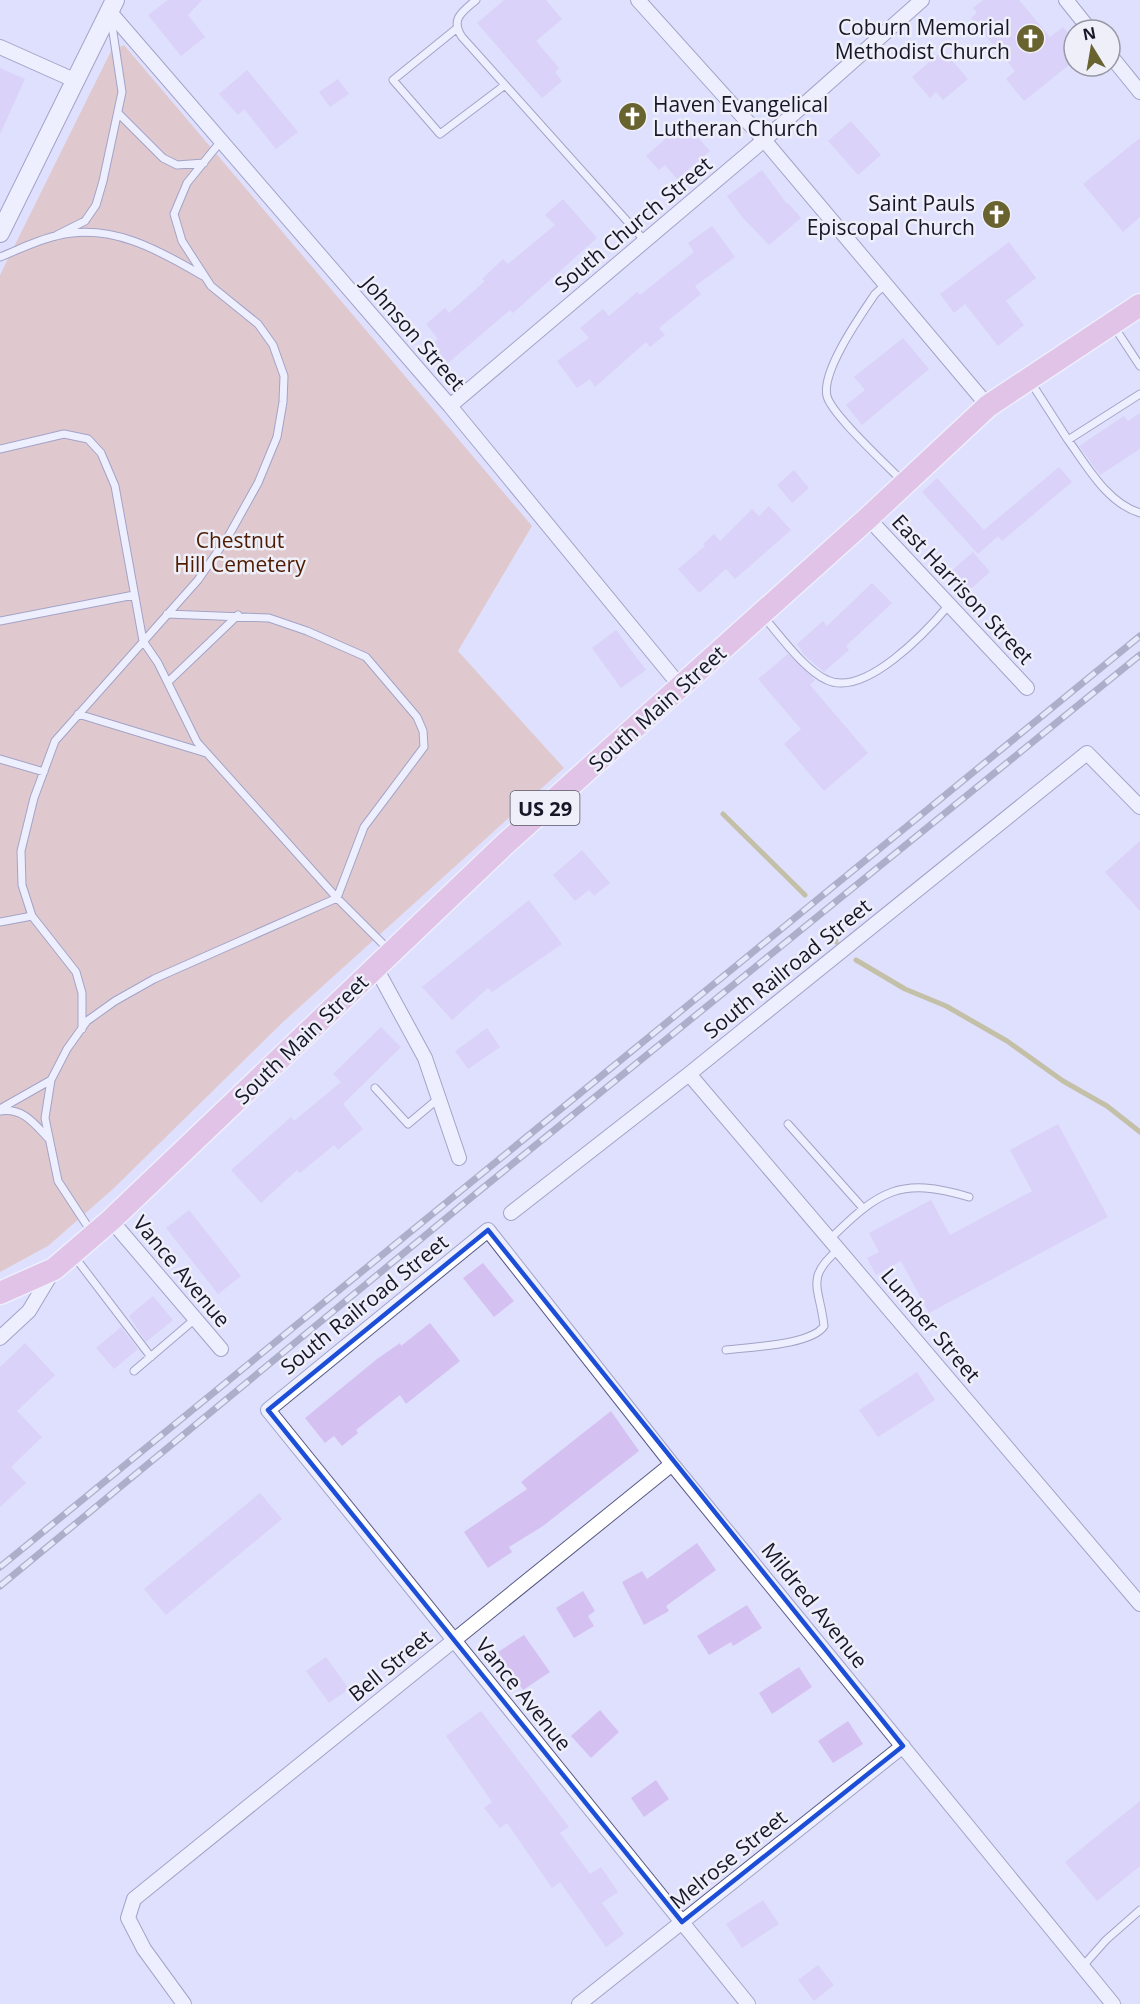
<svg xmlns="http://www.w3.org/2000/svg" width="1140" height="2004" viewBox="0 0 1140 2004" font-family="'Open Sans',sans-serif">
<style>
.green{fill:#e3ad96}
.lines{fill:none;stroke-linecap:round;stroke-linejoin:round}
.stream{stroke:#a2993f;stroke-width:5}
.building{fill:#d5c1f1}
.service-casing{stroke:#5a5a85;stroke-width:9}
.minor-casing{stroke:#5a5a85;stroke-width:16}
.tertiary-casing{stroke:#5a5a85;stroke-width:20}
.primary-casing{stroke:#fff;stroke-width:25}
.service{stroke:#fff;stroke-width:7}
.minor{stroke:#fff;stroke-width:14}
.tertiary{stroke:#fff;stroke-width:18}
.primary{stroke:#e3a1cb;stroke-width:22}
.rail-casing{stroke:#727289;stroke-width:7}
.rail{stroke:#eeeff9;stroke-width:4.5;stroke-dasharray:14;stroke-linecap:butt}
.marked{fill:none;stroke:#1d4ed8;stroke-width:4.5;stroke-linejoin:round}
.labels{text-anchor:middle;dominant-baseline:central;stroke-width:5;stroke-linejoin:round;paint-order:stroke}
.shield{fill:#eeeff9;stroke:#585767;stroke-width:1.5}
.shield-label{font-size:20px;font-weight:bold;fill:#171628}
.poi-label{font-size:21px;fill:#171628;stroke:#eeeff9;text-anchor:end}
.street-label{font-size:21px;fill:#171628;stroke:#eeeff9}
.park-label{font-size:21px;fill:#4f1c02;stroke:#eeeff9}
</style>
<rect width="100%" height="100%" fill="#dee0fe"/>
<path class="green" d="M124 45 532 526 458 651 564 768 283 1022 113 1189 48 1246 0 1272V275L111 51Z"/>
<g class="lines">
<path class="stream" d="M723 814 805 895
M832 929 836 942
M856 960 905 989 946 1006 1007 1041 1063 1081 1107 1106 1140 1132"/>
</g>
<path class="building" d="M168 0H202L188 15 205 37 181 56 148 15Z
M504 0H546L562 19 536 41 559 68 555 72 562 81 542 98 477 23Z
M983 0H1019L1050 37 1063 27 1074 40V61L1024 101 1006 79 1015 71 971 18 977 13 973 8Z
M943 50 968 79 943 100 936 92 930 98 912 77Z
M0 68 25 79 0 134Z
M247 70 298 132 276 149 244 109 238 115 219 94Z
M338 79 349 94 330 107 319 92Z
M851 121 881 155 858 175 828 141Z
M684 122 710 151 677 179 665 165 659 170 646 156Z
M1140 138V217L1123 232 1083 184Z
M762 170 787 204 788 203 801 218 769 245 742 217 727 196Z
M563 199 597 238 513 313 510 310 448 363 432 344 438 339 426 324 445 308 449 313 485 281 482 279 503 259 508 264 555 225 545 215Z
M712 226 735 257 695 286 701 294 659 328 665 335 650 347 646 342 595 387 590 379 577 388 557 361 589 338 580 328 603 309 609 316 637 292 640 295 694 252 688 243Z
M1009 242 1036 278 1006 301 1024 325 998 346 965 304 954 313 940 294Z
M903 338 929 369 862 425 846 405 865 390 854 377Z
M1140 413V449L1100 475 1079 446 1124 416 1128 421Z
M1059 467 1072 482 1002 541 998 536 978 554 922 492 937 478 984 530Z
M794 470 809 488 792 503 777 485Z
M769 506 791 530 735 579 726 569 699 593 678 569 705 546 703 544 714 534 720 541 752 509 759 516Z
M973 552 990 572 966 593 949 573Z
M872 583 892 603 846 646 849 650 824 672 805 656 797 644 823 621 827 626Z
M616 630 646 670 621 688 592 648Z
M788 654 815 680 810 685 868 753 824 791 784 744 801 729 758 679Z
M1140 841V911L1105 872Z
M582 850 610 883 594 896 589 890 575 901 553 875Z
M529 900 562 944 492 992 488 988 452 1020 422 987Z
M381 1027 401 1047 343 1104 363 1129 338 1150 334 1145 300 1173 297 1170 261 1203 231 1170 291 1117 294 1121 341 1082 333 1074Z
M487 1028 500 1047 468 1069 455 1051Z
M1058 1124 1108 1217 929 1313 901 1261 876 1275 867 1258 879 1252 869 1233 931 1200 950 1235 1032 1191 1010 1150Z
M189 1210 241 1276 218 1294 166 1228Z
M483 1263 514 1301 494 1317 463 1278Z
M153 1296 173 1320 146 1342 129 1316Z
M430 1323 460 1361 406 1404 400 1395 356 1430 358 1433 342 1446 334 1436 325 1443 305 1418 377 1359 400 1343 401 1346Z
M121 1327 138 1349 114 1369 96 1348Z
M25 1343 55 1375 17 1411 42 1437 11 1467 26 1483 0 1507V1367Z
M917 1372 935 1400 878 1437 859 1410Z
M611 1411 639 1451 543 1526 509 1547 512 1552 488 1568 464 1532 527 1489 521 1482Z
M260 1493 282 1519 166 1615 144 1589Z
M697 1543 716 1570 666 1606 669 1611 644 1625 622 1582 642 1571 647 1579Z
M583 1591 595 1611 588 1616 594 1626 574 1638 556 1608Z
M747 1605 762 1628 733 1646 731 1642 709 1655 697 1636Z
M524 1635 550 1672 523 1690 498 1652Z
M326 1657 349 1689 329 1703 306 1671Z
M799 1667 812 1687 772 1714 759 1693Z
M600 1710 619 1732 591 1758 571 1736Z
M481 1711 569 1827 560 1833 590 1874 601 1867 618 1892 602 1903 624 1934 606 1947 560 1882 552 1888 507 1823 500 1828 484 1808 492 1802 446 1736Z
M848 1721 863 1744 833 1763 818 1741Z
M656 1780 669 1799 644 1817 631 1798Z
M1140 1801V1866L1097 1901 1065 1862Z
M763 1900 779 1924 742 1948 726 1924Z
M818 1965 834 1985 814 2001 798 1980Z"/>
<g class="lines">
<defs>
<path id="service" d="M476 0C462 12 450 19 462 37L645 241
M456 29 393 80 440 134 505 85
M118 113 163 158 177 165 204 163
M57 235 85 221 96 205 103 181 122 92 111 19
M0 257C18 250 37 240 56 236 110 222 159 250 203 276
M886 284 875 294C861 315 821 371 827 396 831 414 888 466 903 482
M1113 325 1140 366
M1030 381 1068 440 1140 394
M1068 440C1087 466 1107 503 1140 513
M0 449 64 434 88 439 101 453 115 486 143 641 158 663 197 742 337 898 390 951
M762 615C779 634 804 670 827 680 865 698 927 631 949 605
M0 621 134 595
M168 682 238 615
M78 714 206 753
M0 759 44 772
M0 922 32 916
M82 1029V993L76 972 32 916 22 885 21 851 34 798 55 741 198 580 229 535 258 483 277 437 283 402 284 376 273 345 258 324 211 286 182 241 174 214 187 183 221 141
M375 1088 408 1124 439 1098
M0 1109 51 1080
M0 1111C23 1108 33 1122 48 1138
M788 1124 862 1207
M92 1233 58 1181 45 1118 51 1080 67 1049 87 1021 115 1001 154 979 337 898 364 827 424 747 423 731 417 717 366 657 307 631 269 618 167 614
M830 1239C879 1191 900 1176 969 1197
M74 1256 151 1357
M726 1350C749 1347 812 1345 824 1326 820 1288 804 1278 839 1249
M134 1371 195 1319
M1082 1967 1106 1940 1140 1910"/>
<path id="minor" d="M638 0 764 140 988 406
M1066 0 1090 30
M109 11 450 406 681 687
M0 47 74 80
M1110 55 1140 92
M450 406 764 140 922 0
M868 518 1027 688
M376 968 425 1058 459 1158
M689 1074 1140 1604
M511 1213 689 1074 1087 753 1140 807
M111 1220 221 1349
M0 1338 29 1311 53 1271
M184 2004 144 1949 128 1918 134 1899 672 1464
M579 2004 903 1746
M748 2004 268 1410 488 1230 672 1464 1113 2004"/>
<path id="tertiary" d="M0 233 115 0"/>
<path id="primary" d="M0 1293 54 1269 111 1220 505 844 868 518 988 406 1140 305"/>
</defs>
<use href="#service" class="service-casing"/>
<use href="#minor" class="minor-casing"/>
<use href="#tertiary" class="tertiary-casing"/>
<use href="#primary" class="primary-casing"/>
<use href="#service" class="service"/>
<use href="#minor" class="minor"/>
<use href="#tertiary" class="tertiary"/>
<use href="#primary" class="primary"/>
<defs>
<path id="rail" d="M0 1567 1140 636
M0 1586 473 1196 1140 655"/>
</defs>
<use href="#rail" class="rail-casing"/>
<use href="#rail" class="rail"/>
</g>
<path d="M0 0H1140V2004H0ZM488 1230 903 1746 682 1922 268 1410Z" fill="#dee0fe" fill-opacity=".55" fill-rule="evenodd"/>
<path class="marked" d="M488 1230 903 1746 682 1922 268 1410Z"/>
<defs>
<symbol id="church-disc" viewBox="-11 -11 22 22"><circle r="9.5" fill="#68632f" stroke="#eeeff9"/><path d="M-1.2-6h2.4v3.5h3.3v2.4h-3.3V6h-2.4V-.1h-3.3v-2.4h3.3Z" fill="#fff"/></symbol>
</defs>
<g fill-rule="evenodd">
<use href="#church-disc" x="1014" y="22" width="33" height="33"/>
<use href="#church-disc" x="616" y="100" width="33" height="33"/>
<use href="#church-disc" x="980" y="198" width="33" height="33"/>
</g>
<g class="labels">
<rect class="shield" x="510.5" y="791" width="69" height="34" rx="4.5"/>
<g class="shield-label">
<text x="545" y="808">US 29</text>
</g>
<g class="poi-label">
<text x="1010" y="27">Coburn Memorial<tspan x="1010" dy="24">Methodist Church</tspan></text>
<text x="653" y="104" text-anchor="start">Haven Evangelical<tspan x="653" dy="24">Lutheran Church</tspan></text>
<text x="975" y="203">Saint Pauls<tspan x="975" dy="24">Episcopal Church</tspan></text>
</g>
<g class="street-label">
<text transform="translate(633 224) rotate(-40)">South Church Street</text>
<text transform="translate(414 333) rotate(49)">Johnson Street</text>
<text transform="translate(963 589) rotate(47)">East Harrison Street</text>
<text transform="translate(657 708) rotate(-42)">South Main Street</text>
<text transform="translate(787 968) rotate(-39)">South Railroad Street</text>
<text transform="translate(301 1039) rotate(-44)">South Main Street</text>
<text transform="translate(182 1271) rotate(50)">Vance Avenue</text>
<text transform="translate(364 1304) rotate(-39)">South Railroad Street</text>
<text transform="translate(931 1325) rotate(50)">Lumber Street</text>
<text transform="translate(815 1605) rotate(51)">Mildred Avenue</text>
<text transform="translate(390 1665) rotate(-39)">Bell Street</text>
<text transform="translate(524 1694) rotate(51)">Vance Avenue</text>
<text transform="translate(728 1859) rotate(-39)">Melrose Street</text>
</g>
<g class="park-label">
<text x="240" y="540">Chestnut<tspan x="240" dy="24">Hill Cemetery</tspan></text>
</g>
</g>
<g transform="translate(1092 48) rotate(349)"><circle r="28" fill="#eeeff9" stroke="#9898a5" stroke-width="1.5"/>
<path d="M0-4.5L10 22L0 15L-10 22Z" fill="#68632f"/>
<text y="-9" font-size="16" font-weight="bold" text-anchor="middle" fill="#171628">N</text>
</g>
</svg>
